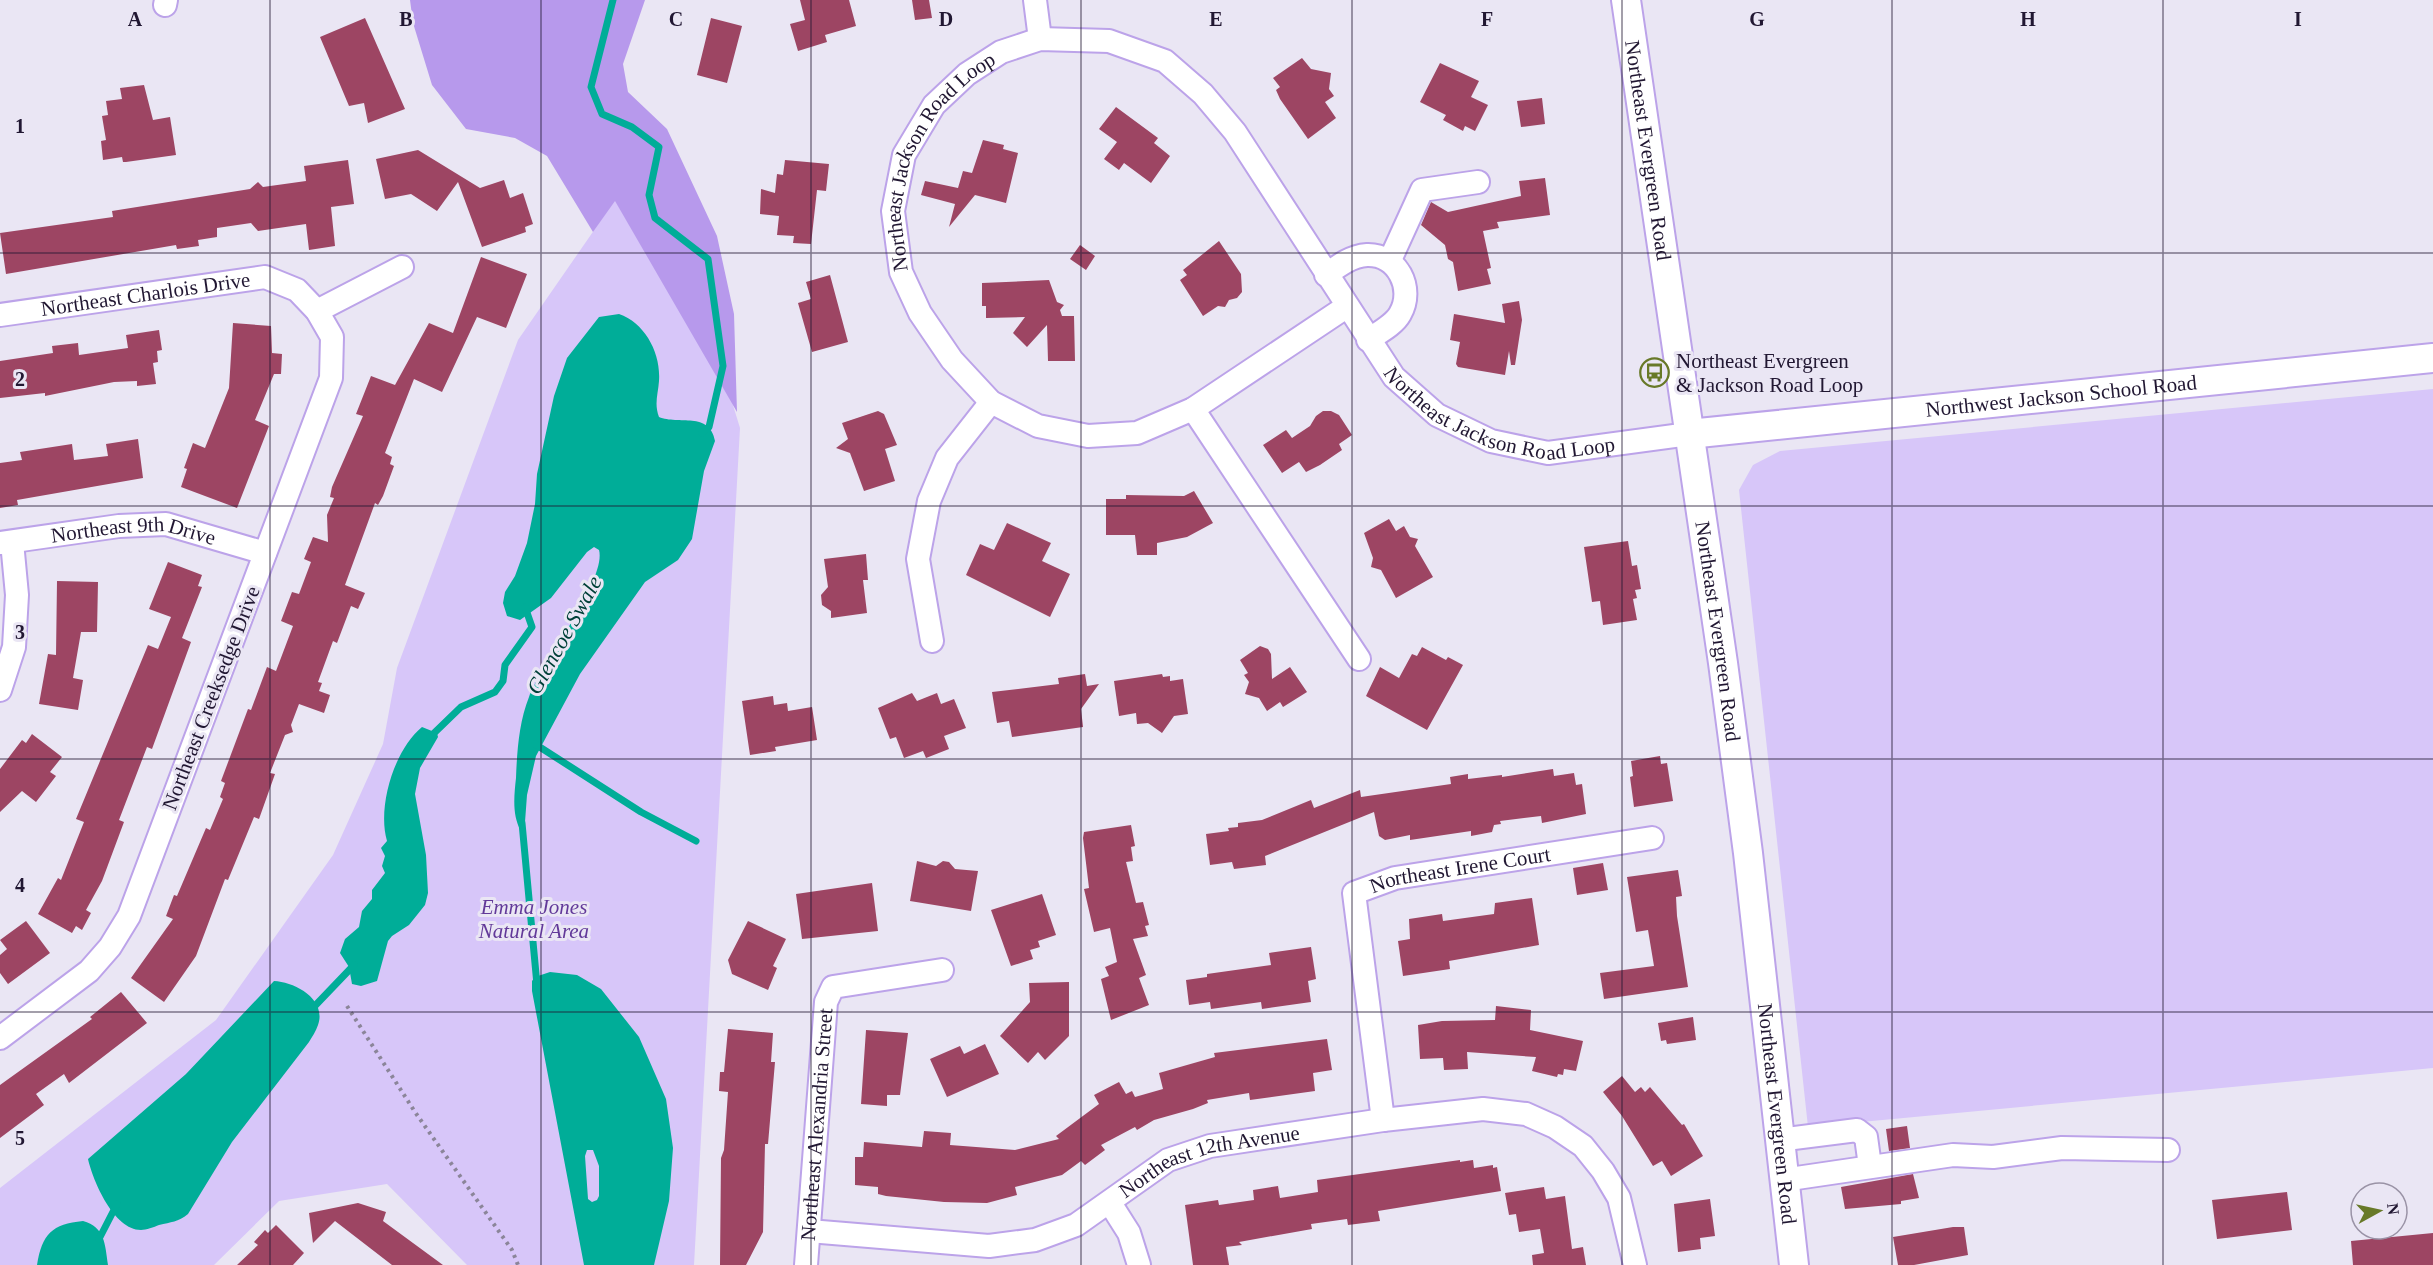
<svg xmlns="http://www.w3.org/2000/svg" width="2433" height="1265" viewBox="0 0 2433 1265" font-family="'Times New Roman',serif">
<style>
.green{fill:#d7c6f9}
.forest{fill:#b799ec}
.water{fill:#00ad98;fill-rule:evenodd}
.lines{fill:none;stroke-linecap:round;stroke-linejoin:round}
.stream{stroke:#00ad98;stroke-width:7}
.building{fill:#9d4563}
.minor-casing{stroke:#bca3e9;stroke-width:26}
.major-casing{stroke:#bca3e9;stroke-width:32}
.path{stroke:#8b8599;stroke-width:4;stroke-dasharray:3 4.5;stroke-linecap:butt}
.minor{stroke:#fff;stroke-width:22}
.major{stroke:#fff;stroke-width:28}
.grid{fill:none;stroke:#211732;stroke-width:1.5;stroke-opacity:0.55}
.labels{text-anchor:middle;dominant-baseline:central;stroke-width:6;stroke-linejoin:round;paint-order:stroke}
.street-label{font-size:21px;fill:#211732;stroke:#eae6f4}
.poi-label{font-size:21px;fill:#211732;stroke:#eae6f4;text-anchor:start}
.park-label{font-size:21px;font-style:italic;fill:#623999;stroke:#eae6f4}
.water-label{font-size:22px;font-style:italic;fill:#004038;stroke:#eae6f4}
.grid-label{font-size:20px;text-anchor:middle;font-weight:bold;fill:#211732;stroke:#eae6f4;stroke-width:6;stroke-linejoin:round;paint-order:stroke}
</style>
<rect width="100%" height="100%" fill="#eae6f4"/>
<path class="green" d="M615 200 732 402 740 428 694 1265H467L387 1184 279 1201 214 1265H0V1188L216 1020 333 855 383 744 397 668 518 340Z
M2433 389V1068L1808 1127 1739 490 1753 465 1780 451Z"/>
<path class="forest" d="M410 0H645L623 64 628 92 667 129 717 236 734 314 737 412 615 201 593 232 547 156 515 138 466 129 432 85 413 23Z"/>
<path class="water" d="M619 314C645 323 661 353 659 381 658 395 654 403 659 417 678 425 710 411 715 441L704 471 692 539 678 560 645 582 580 674 536 756 527 795 525 822 521 831C512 816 514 796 516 778 517 751 519 722 529 697 541 665 607 579 599 550L594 547 587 552 551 598 520 620 507 616 503 603 505 592 515 576 527 543 535 504 537 474 554 396 567 358 599 317Z
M422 727 437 733 438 737 420 768 415 794 426 855 428 893 425 905 409 925 392 936 388 941 377 981 361 986 352 984 349 967 340 953 345 939 359 927 362 911 372 899V890L385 873 382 866 385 856 381 848 387 841C377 807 394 750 422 727Z
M550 972 577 975 601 989 639 1037 666 1099 673 1148 669 1201 654 1265H584L532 991V981L535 977ZM587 1150H593L599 1166V1196L597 1200 592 1202 588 1199 585 1156Z
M274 981C295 982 327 999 318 1025 316 1031 312 1037 309 1042L232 1142 188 1214C178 1222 171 1222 159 1225 154 1227 146 1230 141 1230 114 1230 93 1181 88 1159L186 1074Z
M83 1221C105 1227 105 1244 108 1265H37C42 1234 52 1224 83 1221Z"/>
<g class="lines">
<path class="stream" d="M613 0 591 87 602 114 632 127 659 147 649 195 655 218 708 259 723 366 709 427 702 433
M430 737 461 707 495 692 503 681 505 665 532 627 525 607
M535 744 641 812 696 841
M522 823 537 985
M310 1011 354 965
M99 1239 117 1204"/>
</g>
<path class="building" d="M800 0H849L856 26 825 35 827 42 798 51 790 24 805 20Z
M912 0H929L932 18 915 20Z
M365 18 405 109 368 123 364 103 349 106 320 37Z
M711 18 742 26 727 83 697 75Z
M1302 58 1311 69 1331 73 1329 89 1334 96 1325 102 1336 118 1308 139 1280 99 1276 90 1280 87 1273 78Z
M1440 63 1479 81 1471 97 1488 105 1475 131 1465 126 1463 131 1443 120 1446 115 1420 102Z
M144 85 153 120 170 117 176 155 126 162H123L122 157 103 160 101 141 106 140 102 116 108 115 106 101 122 99 120 88Z
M1542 98 1545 124 1521 127 1517 101Z
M1116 107 1158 138 1154 143 1170 156 1151 183 1124 163 1119 170 1104 159 1117 142 1099 129Z
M983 140 1004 145 1003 149 1018 153 1006 203 975 195 949 227 955 204 921 195 925 181 958 188 963 171 972 173Z
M418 150 480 188 504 180 510 198 523 193 533 224 525 227 526 232 482 247 458 182 437 211 411 194 385 199 376 159Z
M348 160 354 204 331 207 335 246 309 250 306 224 258 231 251 223 217 228V237L198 240 199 246 177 249 176 245 6 274 0 233 113 217 112 211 250 189 258 182 263 187 306 181 304 166Z
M785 160 829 164 826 191 817 190 811 244 793 243 794 236 777 235 779 216 760 214 761 189 775 193 777 174 783 175Z
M1545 178 1550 215 1497 222 1499 228 1483 231 1491 268 1487 269 1491 284 1458 291 1453 262 1448 259 1445 245 1421 225 1431 202 1448 212 1521 196 1519 181Z
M1219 241 1241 274 1242 292 1237 298 1229 300 1225 307 1218 306 1203 316 1180 280 1187 275 1183 270Z
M1080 245 1095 256 1086 270 1070 259Z
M481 257 527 274 506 328 477 317 442 392 414 379 385 453 392 457 390 464 394 466 383 496 378 505 375 503 345 585 365 593 358 609 351 606 337 643 333 641 318 682 322 683 319 691 330 695 324 713 299 704 291 725 293 732 285 735 270 773 275 774 259 819 254 817 228 880 225 879 196 956 164 1002 131 978 173 919 166 916 174 895 177 896 206 828 210 830 223 799 220 797 225 783 221 781 248 709 251 710 267 667 276 671 293 626 281 621 292 592 299 594 311 562 304 559 313 537 328 542 327 515 334 498 330 497 332 487 363 416 356 414 371 376 395 385 429 323 453 333Z
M830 275 848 342 812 352 798 303 811 299 806 282Z
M1049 280 1057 302 1064 305 1060 310 1062 316H1074L1075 361H1048L1047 325 1027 347 1013 333 1025 317 986 318V306H982V283Z
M1519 301 1522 320 1515 365H1511L1509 351 1505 375 1458 367 1456 364 1460 342 1450 340 1454 314 1505 323 1502 304Z
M233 323 271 326 272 353 282 354 281 374H274L255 420 269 426 237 508 181 487 187 469 184 468 193 443 205 448 229 388Z
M159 330 162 350 157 351 158 362 153 363 156 384 137 386V381L114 382 45 396V393L0 398V361L53 353 52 346 78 343 79 355 128 348 126 335Z
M878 411 884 414 897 445 885 449 895 481 864 491 850 453 836 448 848 439 842 423Z
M1323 411H1331L1339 415 1352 435 1339 444 1342 450 1320 465 1306 472 1299 462 1282 473 1263 445 1286 430 1292 438 1310 426 1316 416Z
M138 439 143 478 17 500 18 505 0 508V463L22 460 20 452 72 444 74 460 108 456 106 444Z
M1194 491 1213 523 1187 537 1157 543V555H1137L1135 535H1106V499H1126V495L1184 496Z
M1389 519 1396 531 1404 526 1410 537 1418 539 1415 546 1433 577 1396 598 1381 570 1371 567 1373 558 1364 533Z
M1007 523 1051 543 1042 561 1070 574 1050 617 966 575 980 544 994 550Z
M1628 541 1632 566 1637 565 1641 589 1635 590 1637 598 1633 599 1637 620 1603 625 1600 601 1592 602 1584 547Z
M866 554 868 580H863L867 613 831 618V611L822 605 821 595 828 587 824 559Z
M168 562 202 575 198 586 202 587 182 638 191 642 152 749 147 747 119 820 124 822 102 881 86 910 91 913 82 930 76 926 72 933 38 914 58 878 61 880 84 822 76 819 148 645 158 649 171 617 149 609Z
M57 581 98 582 97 632H81L73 678 83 680 78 710 39 704 48 654 56 655Z
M1260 646 1268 649 1271 654 1272 679 1290 667 1307 692 1283 707 1280 702 1267 711 1259 698 1245 694 1249 682 1244 675 1248 673 1240 660Z
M1422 647 1446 660 1448 657 1463 665 1427 730 1366 696 1380 667 1399 678 1412 654 1417 656Z
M1085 674 1087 686 1099 684 1081 709 1083 727 1012 737 1009 721 997 723 992 692 1059 684 1058 678Z
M1162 674 1163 677 1170 676V681L1183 679 1188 714 1174 716 1162 733 1148 723 1137 724 1136 713 1119 716 1114 681Z
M912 693 917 701 937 693 941 704 954 699 966 728 944 736 949 749 926 758 923 751 904 758 896 737 890 739 878 708Z
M773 696 774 705 787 703 788 711 812 707 817 740 775 747 776 751 750 755 742 701Z
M32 734 62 757 50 772 56 776 36 802 22 791 0 812V769L22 740 26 743Z
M1660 756 1661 764 1667 763 1673 801 1634 807 1630 777 1633 776 1631 761Z
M1553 769 1554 776 1574 773 1576 785 1582 784 1586 814 1542 823 1541 816 1500 821 1501 824 1494 825 1492 832 1471 836V831L1410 840V835L1385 840 1379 836 1374 812 1265 856 1266 865 1234 869 1232 862 1210 865 1206 834 1229 831 1228 828 1238 827V823L1262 820 1311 800 1314 808 1360 790 1361 797 1451 784 1450 777 1468 774V779L1502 775V777Z
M1131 825 1135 846 1131 847 1133 861 1126 862 1136 903 1143 902 1149 925 1145 926 1148 936 1133 939 1146 975 1139 978 1149 1005 1111 1020 1101 979 1109 976 1105 967 1117 962 1110 928 1094 932 1084 889 1089 888 1083 838 1084 832Z
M917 861 936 866 943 861 949 862 955 869 978 871 971 911 910 901Z
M1603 863 1608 890 1577 895 1573 868Z
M1678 870 1682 896 1676 897 1677 916 1688 987 1604 999 1600 973 1654 966 1648 930 1636 932 1627 877Z
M872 883 878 931 802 939 796 894Z
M1042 894 1056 935 1038 941 1040 947 1030 950 1033 959 1011 966 991 910Z
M1532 898 1539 945 1449 961 1450 969 1403 976 1398 941 1410 939 1409 919 1442 914 1443 921 1494 914 1495 903Z
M26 921 50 953 8 984 0 973V955L7 949 0 940Z
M748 921 786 939 773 966 777 968 768 990 732 974 728 960Z
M1311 947 1316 979 1308 981 1311 1002 1262 1009 1261 1002 1211 1009 1210 1002 1189 1005 1186 980 1207 977V974L1271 965 1269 953Z
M1069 982V1036L1045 1060 1038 1052 1028 1063 1000 1036 1030 1002 1029 983Z
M121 992 147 1023 69 1083 64 1074 36 1094 44 1105 0 1138V1085L92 1019 90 1017Z
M1496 1006 1531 1010 1530 1030 1583 1041 1576 1071 1564 1069 1563 1075 1558 1074 1557 1077 1532 1071 1536 1057 1467 1052 1468 1069 1444 1070 1443 1058 1420 1059 1418 1025 1442 1021 1495 1020Z
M1693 1017 1696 1040 1667 1044 1666 1040 1661 1041 1658 1023Z
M728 1029 773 1033 771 1062H775L768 1144H765L763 1232 746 1265H720L721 1158 724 1150 728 1092 719 1091 720 1072H724Z
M866 1030 908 1033 900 1095H887V1106L861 1104Z
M1327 1039 1332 1070 1313 1073 1315 1091 1250 1100 1249 1093 1207 1100 1208 1103 1193 1109 1154 1120 1137 1130 1135 1127 1101 1145 1105 1150 1085 1165 1081 1161 1062 1175 1015 1187 1017 1195 987 1203 944 1202 886 1196 878 1194V1187L855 1185V1157H863L864 1142 922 1147 924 1131 951 1133 950 1145 1015 1150 1059 1139 1056 1136 1099 1104 1094 1095 1119 1082 1126 1094 1132 1091 1135 1097 1163 1089 1159 1073 1215 1057 1214 1053Z
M985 1044 999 1074 947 1097 930 1059 960 1046 964 1054Z
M1622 1076 1635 1092 1641 1087 1645 1092 1650 1087 1682 1125 1684 1124 1703 1156 1671 1176 1662 1161 1653 1166 1622 1116 1603 1092Z
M1907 1126 1910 1148 1889 1151 1886 1129Z
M1460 1160V1162L1473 1160 1474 1168 1493 1165V1168L1497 1167 1501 1191 1378 1211 1380 1221 1348 1225 1347 1219 1311 1224 1312 1229 1239 1242 1242 1245 1226 1247 1229 1265H1193L1185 1205 1218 1200 1219 1205 1254 1200 1253 1190 1278 1186 1280 1198 1318 1192 1317 1180Z
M1913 1174 1919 1198 1901 1201V1204L1845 1209 1841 1187Z
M1544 1187 1546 1199 1565 1196 1572 1249 1583 1247 1586 1265H1533L1532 1255 1544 1253 1540 1229 1519 1232 1516 1214 1509 1215 1505 1193Z
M2287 1192 2292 1230 2217 1239 2212 1200Z
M1710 1199 1715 1236 1700 1238 1701 1249 1678 1252 1674 1204Z
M358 1203 386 1212 383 1221 443 1265H392L335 1221 313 1243 309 1213Z
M276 1225 304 1253 293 1265H237L258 1245 254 1242 265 1230 268 1233Z
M1953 1227H1964L1968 1255 1914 1265H1898L1893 1237Z
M2433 1233V1265H2353L2351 1241Z"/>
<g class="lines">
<defs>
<g id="minor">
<path d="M1035 0 1040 39"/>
<path d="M165 5 166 0"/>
<path d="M1390 260 1422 190 1478 182"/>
<path d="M1326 275C1338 266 1351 256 1367 255 1397 254 1415 288 1400 314 1394 325 1378 333 1368 340"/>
<path id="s1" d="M1346 307 1193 409 1137 433 1088 436 1038 426 991 402 952 360 920 313 901 272 893 211 904 155 934 105 967 74 1001 52 1040 39 1109 41 1165 61 1203 94 1235 132 1394 377 1437 415 1491 441 1548 453 1689 434"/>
<path d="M317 311 402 267"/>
<path id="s2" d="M0 315 265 277 297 290 317 311 332 337 331 378 129 916 110 947 89 971 0 1038"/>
<path d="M1193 409 1359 659"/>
<path id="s3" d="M0 543 119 526 166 524 265 553"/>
<path d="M932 641 918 559 929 501 947 458 991 402"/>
<path d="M0 690 14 647 17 595 12 542"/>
<path id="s4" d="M1383 1120 1354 893 1395 878 1652 838"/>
<path d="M1778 1140 1857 1130 1866 1137 1870 1166"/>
<path d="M1783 1180 1953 1155 1993 1157 2062 1148 2168 1150"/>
<path d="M1110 1203 1129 1233 1139 1265"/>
<path id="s5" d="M809 1231 989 1246 1035 1240 1076 1225 1168 1160 1210 1146 1383 1120 1483 1109 1526 1114 1555 1127 1583 1146 1603 1171 1619 1198 1635 1265"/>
<path id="s6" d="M806 1265 826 1002 833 987 942 970"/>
</g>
<g id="major">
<path id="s7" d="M1626 0 1723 663 1748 853 1794 1265"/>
<path id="s8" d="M1689 434 2433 358"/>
</g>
</defs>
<use href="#minor" class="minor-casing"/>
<use href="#major" class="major-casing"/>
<path class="path" d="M347 1006 415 1112 512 1250 518 1265"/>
<use href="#minor" class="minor"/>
<use href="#major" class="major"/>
</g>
<path class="grid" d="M270 0V1265M541 0V1265M811 0V1265M1081 0V1265M1352 0V1265M1622 0V1265M1892 0V1265M2163 0V1265M0 253H2433M0 506H2433M0 759H2433M0 1012H2433"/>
<defs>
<symbol id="bus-ring" viewBox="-11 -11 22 22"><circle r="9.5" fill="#eae6f4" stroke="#687928" stroke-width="1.5"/><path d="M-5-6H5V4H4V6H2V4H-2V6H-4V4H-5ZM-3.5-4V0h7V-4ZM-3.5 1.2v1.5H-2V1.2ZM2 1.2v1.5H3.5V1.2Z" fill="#687928"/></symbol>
</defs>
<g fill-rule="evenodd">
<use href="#bus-ring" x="1638" y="356" width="33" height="33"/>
</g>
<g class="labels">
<g class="street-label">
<text stroke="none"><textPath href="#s7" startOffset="152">Northeast Evergreen Road</textPath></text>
<text stroke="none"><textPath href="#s1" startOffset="684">Northeast Jackson Road Loop</textPath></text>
<text stroke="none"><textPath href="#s2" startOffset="147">Northeast Charlois Drive</textPath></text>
<text stroke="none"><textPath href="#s8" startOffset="374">Northwest Jackson School Road</textPath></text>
<text stroke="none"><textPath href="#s1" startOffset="1498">Northeast Jackson Road Loop</textPath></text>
<text stroke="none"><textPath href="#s3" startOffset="135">Northeast 9th Drive</textPath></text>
<text stroke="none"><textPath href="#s7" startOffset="638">Northeast Evergreen Road</textPath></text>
<text transform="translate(211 698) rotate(-69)">Northeast Creeksedge Drive</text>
<text stroke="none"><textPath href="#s4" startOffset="338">Northeast Irene Court</textPath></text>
<text stroke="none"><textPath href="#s7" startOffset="1124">Northeast Evergreen Road</textPath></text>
<text stroke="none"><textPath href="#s6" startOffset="141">Northeast Alexandria Street</textPath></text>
<text stroke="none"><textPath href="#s5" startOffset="422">Northeast 12th Avenue</textPath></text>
</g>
<g class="poi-label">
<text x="1676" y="361">Northeast Evergreen<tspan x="1676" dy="24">&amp; Jackson Road Loop</tspan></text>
</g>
<g class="park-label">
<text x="534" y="907">Emma Jones<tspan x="534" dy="24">Natural Area</tspan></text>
</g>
<g class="water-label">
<text transform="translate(564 635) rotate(-61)">Glencoe Swale</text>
</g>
</g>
<g class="grid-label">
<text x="135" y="26">A</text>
<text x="406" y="26">B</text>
<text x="676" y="26">C</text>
<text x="946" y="26">D</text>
<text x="1216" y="26">E</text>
<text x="1487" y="26">F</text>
<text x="1757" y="26">G</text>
<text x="2028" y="26">H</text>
<text x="2298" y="26">I</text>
<text x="20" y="133">1</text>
<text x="20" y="386">2</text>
<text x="20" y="639">3</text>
<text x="20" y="892">4</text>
<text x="20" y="1145">5</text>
</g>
<g transform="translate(2379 1211) rotate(82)"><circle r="28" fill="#eae6f4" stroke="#9a93a6" stroke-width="1.5"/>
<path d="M0-4.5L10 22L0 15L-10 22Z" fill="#687928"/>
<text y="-9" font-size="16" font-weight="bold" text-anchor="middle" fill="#211732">N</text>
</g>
</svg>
